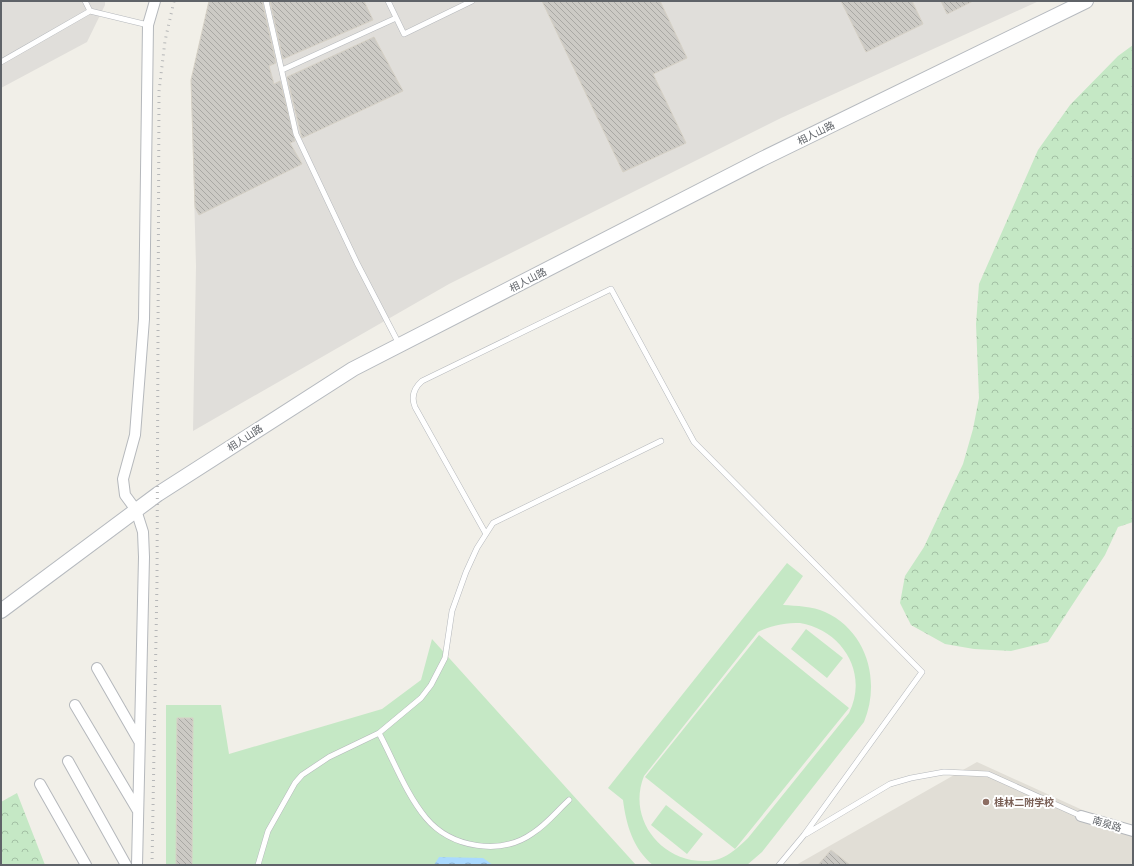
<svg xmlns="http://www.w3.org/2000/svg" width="1134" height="866" viewBox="0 0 1134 866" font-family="'Titillium Web','Noto Sans SC',sans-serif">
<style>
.industrial{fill:#e0deda}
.education{fill:#e1ded6}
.forest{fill:url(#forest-crowns)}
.park{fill:#c5e8c5;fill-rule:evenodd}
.water{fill:url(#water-waves)}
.building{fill:url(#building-back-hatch);stroke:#d6d1c6}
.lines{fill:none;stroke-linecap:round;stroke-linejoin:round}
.lane-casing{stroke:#b5b8bc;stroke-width:6}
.street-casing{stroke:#b5b8bc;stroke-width:12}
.secondary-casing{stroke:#b6babf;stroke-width:16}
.lane{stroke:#fff;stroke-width:5}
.street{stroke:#fff;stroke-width:10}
.secondary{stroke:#fff;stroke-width:14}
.rail{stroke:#b6b7b8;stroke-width:3;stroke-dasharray:1 5;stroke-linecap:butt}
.education-dot{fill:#8d6e63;stroke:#fff;stroke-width:1.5}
.labels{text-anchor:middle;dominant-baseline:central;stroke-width:4;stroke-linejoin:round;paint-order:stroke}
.street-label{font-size:10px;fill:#5f6368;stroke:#fff}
.education-label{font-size:10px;font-weight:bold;fill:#785e54;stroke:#fff;text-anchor:start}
</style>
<defs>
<pattern id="forest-crowns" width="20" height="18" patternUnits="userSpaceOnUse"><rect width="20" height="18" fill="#c5e8c5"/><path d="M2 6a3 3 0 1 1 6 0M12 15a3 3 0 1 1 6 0" fill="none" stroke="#a3c0a4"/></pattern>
<pattern id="water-waves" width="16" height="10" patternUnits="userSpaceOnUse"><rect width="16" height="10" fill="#aadaff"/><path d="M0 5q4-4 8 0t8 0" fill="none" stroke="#8eb4d2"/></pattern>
<pattern id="building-back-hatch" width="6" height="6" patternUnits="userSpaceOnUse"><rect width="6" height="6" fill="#cccac5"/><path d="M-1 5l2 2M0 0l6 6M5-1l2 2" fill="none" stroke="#a9a8a4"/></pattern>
</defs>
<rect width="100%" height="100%" fill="#f1efe8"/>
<path class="industrial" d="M1 1H105V5L87 42 1 88Z
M209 1H1039L781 118 449 284 193 431 196 266 191 80Z"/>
<path class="education" d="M977 762 1133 833V865H796Z"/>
<path class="forest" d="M1133 45V522L1118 527 1105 555 1048 642 1011 651 974 649 945 644 911 625 900 603 905 576 924 547 963 464 973 429 979 398 976 324 979 284 1038 150 1070 105 1118 56Z
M17 793 45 865H1V802Z"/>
<path class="park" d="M787 563 803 576 783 605C797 606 812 606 825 612 867 631 881 681 864 722L762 852 747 865H653C633 849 626 824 623 800L608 788ZM800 623C842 630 869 673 849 713L748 838C740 846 730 855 719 859 710 862 700 861 691 860 653 852 629 813 644 776L758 632C771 625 786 623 800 623Z
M806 629 843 658 827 678 791 649Z
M759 635 849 708 735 849 645 777Z
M432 639 636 865H166V705H221L229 754 382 709 421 680Z
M666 805 703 834 687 854 651 825Z"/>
<path class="water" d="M439 857 483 858 493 865H434Z"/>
<path class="building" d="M209 1H262L276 63 269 66 274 84 280 81 295 141 290 143 302 164 199 215 195 207 191 80Z
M270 1H364L373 20 283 59Z
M542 1H660L687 58 653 74 686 143 623 172Z
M841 1H912L923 24 866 52Z
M941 1H973L947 14Z
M374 37 403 91 302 138 287 77Z
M177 718H193L192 865H176Z
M831 850 850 865H818Z"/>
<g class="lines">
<defs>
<path id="lane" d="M85 1 90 11
M266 1 296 134 357 263 399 344
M388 1 404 34 472 1
M1 62 90 11 148 25
M282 70 396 18
M486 534 415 407C411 397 414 388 422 381L611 289 694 442 922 672 804 835 779 865
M379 733C394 761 406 794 426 818 451 848 501 856 533 833 547 824 557 811 569 800
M806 834 890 784 911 778 944 772 988 774 1081 816
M258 865 268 831 295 783 302 775 329 757 379 733 421 698 431 685 445 658 452 611 466 572 477 548 493 523 661 441"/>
<path id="street" d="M97 668 139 741
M75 705 138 811
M68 761 126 865
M40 784 86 865
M1081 816 1133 831
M137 865 144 557 143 532 136 510 125 495 123 479 135 435 144 319 148 25 155 1"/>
<path id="secondary" d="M1 611 158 494 353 369 762 159 1086 1"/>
</defs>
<use href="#lane" class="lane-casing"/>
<use href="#street" class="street-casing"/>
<use href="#secondary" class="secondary-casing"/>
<use href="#lane" class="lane"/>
<use href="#street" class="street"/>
<use href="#secondary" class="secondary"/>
<path class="rail" d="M152 865 157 581 159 91 165 41 174 1"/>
</g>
<circle class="education-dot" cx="986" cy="802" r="4"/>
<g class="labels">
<g class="street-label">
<text transform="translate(816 133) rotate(-26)">相人山路</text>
<text transform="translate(528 280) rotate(-27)">相人山路</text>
<text transform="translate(245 438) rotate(-33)">相人山路</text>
<text transform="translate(1107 824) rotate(17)">南泉路</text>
</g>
<g class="education-label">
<text x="994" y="802">桂林二附学校</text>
</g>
</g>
<rect width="1134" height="866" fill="none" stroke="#5f6368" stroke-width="4"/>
</svg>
